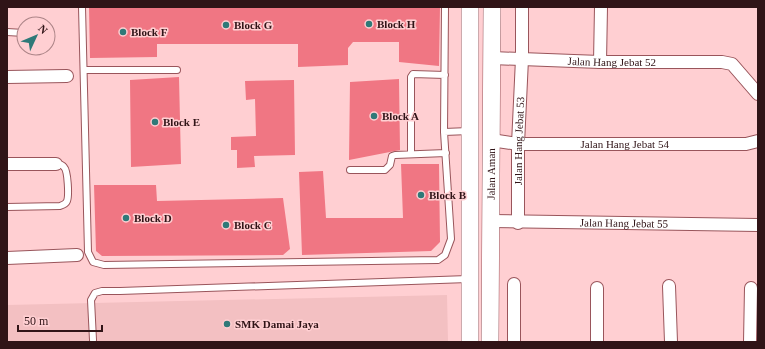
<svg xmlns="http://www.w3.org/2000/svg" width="765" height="349" viewBox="0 0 765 349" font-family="Georgia,serif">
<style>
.built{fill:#f3c0c2}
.building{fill:#f07683}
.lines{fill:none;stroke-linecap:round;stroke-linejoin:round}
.lane-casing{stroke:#99555b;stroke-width:8}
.street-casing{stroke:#99555b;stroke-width:14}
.secondary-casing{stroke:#99555b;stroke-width:18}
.lane{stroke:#fff;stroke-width:6}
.street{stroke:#fff;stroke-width:12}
.secondary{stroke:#fff;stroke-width:17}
.poi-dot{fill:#2f7978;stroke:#ffcfd2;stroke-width:1.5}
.labels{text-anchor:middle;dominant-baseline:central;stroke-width:3;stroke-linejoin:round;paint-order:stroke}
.poi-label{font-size:11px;font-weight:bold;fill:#301417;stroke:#ffcfd2;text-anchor:start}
.street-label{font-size:11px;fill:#301417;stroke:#ffcfd2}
</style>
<rect width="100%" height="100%" fill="#ffcfd2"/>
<path class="built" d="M447 295 448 342H7V305Z"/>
<path class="building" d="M89 7H440L439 66 399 62V42H353L348 48V65L298 67V44H157V57L90 58Z
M179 77 181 164 131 167 130 80Z
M399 79 400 150 349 160 350 82Z
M294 80 295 155 254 156 255 167 237 168V150H231V137L256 136 255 99 246 100 245 81Z
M401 164H439L440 242 431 251 302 255 299 172 323 171 326 218H403Z
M94 185H156L157 201 283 198 290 249 283 255 102 256 96 251Z"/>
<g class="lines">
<defs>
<path id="lane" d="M82 7 88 252 93 262 104 265 438 260 445 255 451 239 444 132 445 7
M7 32 24 33
M48 33H50
M84 70H177
M444 132 469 131
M411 153V77L413 74 445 75
M350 170H385L390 165 392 156 395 155 446 153
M7 207 60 206C63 205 66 204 67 201 69 196 68 171 64 167 62 164 59 164 56 164
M93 340 91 300 95 293 102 291H120L468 279"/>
<g id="street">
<path id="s1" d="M492 58 600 62H722L732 64 758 94"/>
<path d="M600 62 601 7"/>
<path d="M7 77 67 76"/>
<path id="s2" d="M491 140 518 144H746L758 141"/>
<path d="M7 164H56"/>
<path id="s3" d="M491 221 758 225"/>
<path id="s4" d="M518 223V144L522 59V7"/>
<path d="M7 258 77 255"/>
<path d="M669 286 671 342"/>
<path d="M514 342V284"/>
<path d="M597 342V288"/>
<path d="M750 342 751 288"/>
</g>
<g id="secondary">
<path d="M470 342V7"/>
<path id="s5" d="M490 342 492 7"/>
</g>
</defs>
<use href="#lane" class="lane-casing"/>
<use href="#street" class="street-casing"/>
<use href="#secondary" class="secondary-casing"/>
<use href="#lane" class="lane"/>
<use href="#street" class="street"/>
<use href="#secondary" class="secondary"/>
</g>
<g class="poi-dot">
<circle cx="369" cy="24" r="4"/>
<circle cx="226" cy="25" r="4"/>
<circle cx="123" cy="32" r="4"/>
<circle cx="374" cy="116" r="4"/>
<circle cx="155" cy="122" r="4"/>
<circle cx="421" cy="195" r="4"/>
<circle cx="126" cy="218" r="4"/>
<circle cx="226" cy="225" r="4"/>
<circle cx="227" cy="324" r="4"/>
</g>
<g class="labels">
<g class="poi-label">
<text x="377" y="24">Block H</text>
<text x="234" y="25">Block G</text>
<text x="131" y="32">Block F</text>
<text x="382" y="116">Block A</text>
<text x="163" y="122">Block E</text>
<text x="429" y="195">Block B</text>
<text x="134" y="218">Block D</text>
<text x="234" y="225">Block C</text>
<text x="235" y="324">SMK Damai Jaya</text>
</g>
<g class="street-label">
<text stroke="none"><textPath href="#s1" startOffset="120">Jalan Hang Jebat 52</textPath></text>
<text stroke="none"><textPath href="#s4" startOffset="82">Jalan Hang Jebat 53</textPath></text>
<text stroke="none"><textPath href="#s2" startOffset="134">Jalan Hang Jebat 54</textPath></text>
<text stroke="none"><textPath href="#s5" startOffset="168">Jalan Aman</textPath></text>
<text stroke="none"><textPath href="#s3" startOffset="133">Jalan Hang Jebat 55</textPath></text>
</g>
</g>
<rect width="765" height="349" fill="none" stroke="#301417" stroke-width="16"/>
<g transform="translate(36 36) rotate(46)"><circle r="19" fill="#ffcfd2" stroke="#ac8487"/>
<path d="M0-3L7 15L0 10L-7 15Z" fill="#2f7978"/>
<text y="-6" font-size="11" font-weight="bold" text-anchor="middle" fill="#301417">N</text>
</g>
<path d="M18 325v6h84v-6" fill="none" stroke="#301417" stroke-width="2"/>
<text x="24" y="325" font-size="12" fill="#301417" stroke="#ffcfd2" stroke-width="3" paint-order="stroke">50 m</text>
</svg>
